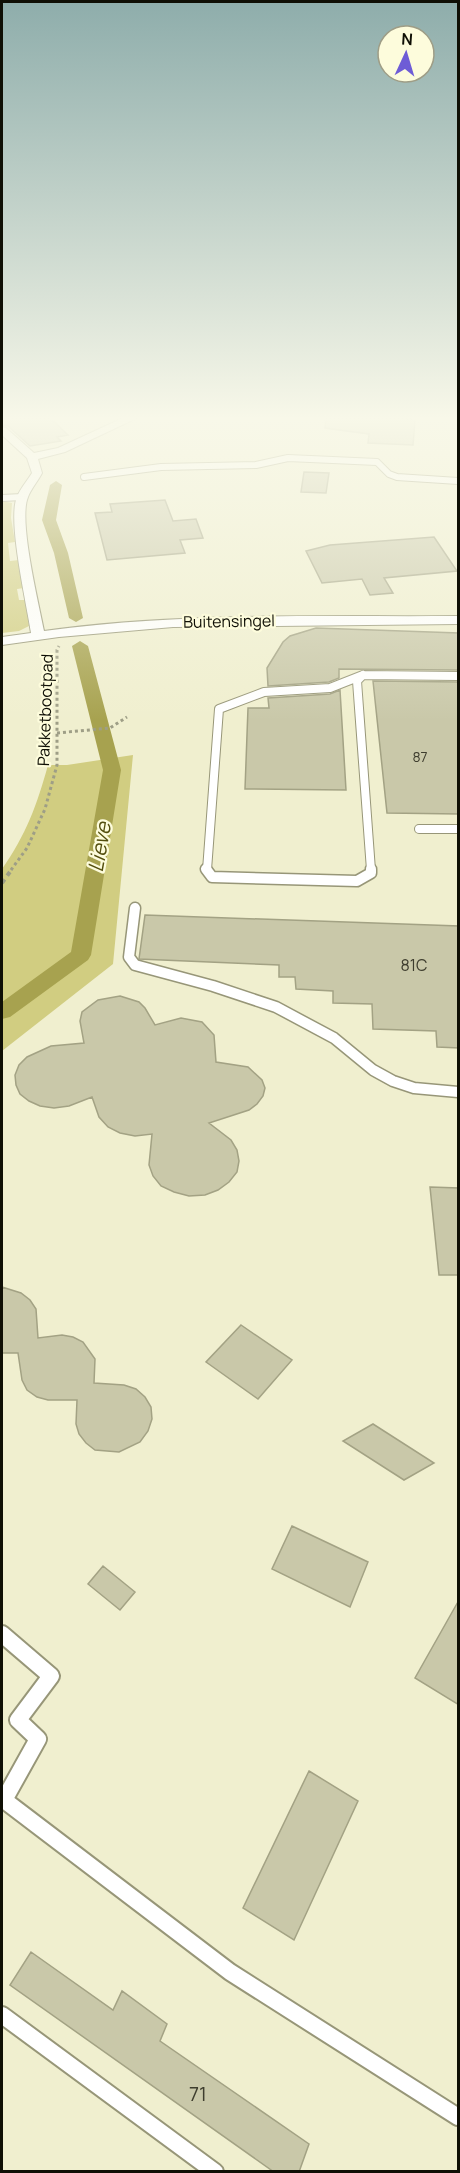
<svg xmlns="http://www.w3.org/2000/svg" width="460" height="2173" viewBox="0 0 460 2173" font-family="Manrope,sans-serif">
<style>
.green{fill:#d1cd81}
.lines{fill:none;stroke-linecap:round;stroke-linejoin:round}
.canal{fill:#a7a24f;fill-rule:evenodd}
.building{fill:#c9c8a9;stroke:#a3a284;stroke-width:1.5}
.service-far3-casing{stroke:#979678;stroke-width:8}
.service-far2-casing{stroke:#979678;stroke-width:10}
.service-far1-casing{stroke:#979678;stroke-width:13}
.service-casing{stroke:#979678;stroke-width:20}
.minor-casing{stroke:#979678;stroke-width:2}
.path-far1{stroke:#9e9e86;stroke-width:3;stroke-dasharray:3 3;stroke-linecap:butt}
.path{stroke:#9e9e86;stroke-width:4;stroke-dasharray:4.5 4.5;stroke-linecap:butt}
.service-far3{stroke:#fff;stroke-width:6}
.service-far2{stroke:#fff;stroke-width:8}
.service-far1{stroke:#fff;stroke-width:10}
.service{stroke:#fff;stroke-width:16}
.minor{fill:#fff;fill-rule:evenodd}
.labels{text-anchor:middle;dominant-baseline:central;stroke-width:4.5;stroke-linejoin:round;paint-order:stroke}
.far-number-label{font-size:14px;fill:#3e3d2e}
.far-street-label{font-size:16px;fill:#0f0f05;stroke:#fdfcdc}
.number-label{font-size:16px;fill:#3e3d2e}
.near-number-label{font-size:20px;fill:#3e3d2e}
.water-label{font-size:21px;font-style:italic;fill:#534e0e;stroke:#fdfcdc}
</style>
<rect width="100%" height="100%" fill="#f0efcf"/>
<path class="green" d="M2 501 12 503 11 518 15 542 8 543 10 561 19 560 24 588 17 589 19 600H25L29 626 19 631 2 633Z
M133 755 113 964 2 1051V869C26 835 37 805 48 765H67Z"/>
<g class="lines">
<path class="canal" d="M56 481 62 485 56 520 68 553 83 618 76 622 69 618 54 553 42 520 50 485Z
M80 641 88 646 121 770 91 955 88 960 10 1017 2 1019V1002L71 952 103 770 72 646Z"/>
</g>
<path class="building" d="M2 417H49L68 435 57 437 61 441 30 446 8 426 2 425Z
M326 417H393L415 420 413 445 368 443 369 434 325 428Z
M304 472 329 473 326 493 301 492Z
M165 500 173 521 196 519 203 538 180 540 185 553 107 560 95 513 112 512 110 504Z
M434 537 457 571 384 578 393 593 370 595 362 579 322 583 306 551 330 545Z
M316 628 459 633V670L339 669V678L329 682 268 686 267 668 283 642 290 636Z
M373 681 459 682V814L387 813Z
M340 690 346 790 245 789 248 708H269L268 698 330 694Z
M145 915 459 926V1048L437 1047 436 1031 373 1029 372 1004 333 1003V991L296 989 295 977H279V965L139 959Z
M120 996 139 1002 145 1008 155 1025 181 1018 202 1022 214 1035 216 1062 248 1067 262 1080 265 1088 263 1096 257 1104 249 1110 209 1123 231 1140 237 1150 239 1161 237 1172 229 1182 218 1190 205 1195 189 1196 174 1192 161 1186 153 1176 149 1165 152 1134 135 1136 120 1133 108 1127 99 1117 92 1097 69 1106 54 1108 40 1106 29 1101 20 1094 16 1085 15 1075 19 1065 27 1057 51 1046 84 1043 80 1021 82 1012 98 1000Z
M430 1187 459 1188V1275H439Z
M2 1287 21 1293 30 1300 36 1309 38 1338 62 1335 73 1337 83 1342 95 1359 94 1383 124 1385 136 1389 145 1397 151 1407 152 1419 148 1431 140 1442 119 1452 95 1450 86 1443 79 1434 76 1424 77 1400H48L37 1397 27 1390 22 1380 18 1353H2Z
M241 1325 292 1360 258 1399 206 1362Z
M373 1424 434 1463 404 1480 343 1441Z
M292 1526 368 1562 350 1607 272 1569Z
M103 1566 135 1592 120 1610 88 1584Z
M459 1600V1705L415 1678Z
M309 1771 358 1801 294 1940 243 1908Z
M31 1952 113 2010 122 1991 167 2024 160 2041 309 2144 299 2172H274L10 1985Z"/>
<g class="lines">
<defs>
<path id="service-far3" d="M84 477 161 467 256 465 288 458 377 462 389 474 397 477 458 481
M2 498 22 497"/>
<path id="service-far2" d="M363 675 458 676
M363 675 357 681 371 870
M419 829H458
M207 870 219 709 264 692 330 688 363 675"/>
<path id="service-far1" d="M206 869 212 877 357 881 371 873V869
M135 908 129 957 135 965 213 986 276 1007 334 1038 373 1070 393 1081 414 1088 458 1092"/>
<path id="service" d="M2 1634 51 1676 18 1720 38 1739 4 1800 230 1972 458 2117
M2 2015 215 2172"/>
<path id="minor" d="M125 417H139L65 452 38 459 42 473C38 481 31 489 28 497 18 520 39 604 44 631 181 612 320 617 458 616V624L173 627 59 637 2 645V637L31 633C27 605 7 520 17 497 20 489 27 481 32 473L27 458 2 435V427L6 428 34 453 58 448Z"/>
</defs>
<use href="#service-far3" class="service-far3-casing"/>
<use href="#service-far2" class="service-far2-casing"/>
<use href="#service-far1" class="service-far1-casing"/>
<use href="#service" class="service-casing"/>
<use href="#minor" class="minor-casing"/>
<path class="path-far1" d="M57 733 110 728 127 717
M11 870 27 848 45 809 57 765V650L59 646"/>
<path class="path" d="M2 883 12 869"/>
<use href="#service-far3" class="service-far3"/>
<use href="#service-far2" class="service-far2"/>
<use href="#service-far1" class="service-far1"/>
<use href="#service" class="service"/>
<use href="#minor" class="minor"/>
</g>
<linearGradient id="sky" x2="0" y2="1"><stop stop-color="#8eadab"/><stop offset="0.58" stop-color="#f8f8e9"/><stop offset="1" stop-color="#f8f8e9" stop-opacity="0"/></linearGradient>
<rect width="460" height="721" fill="url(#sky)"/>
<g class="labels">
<g class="far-number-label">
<text x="420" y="756">87</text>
</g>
<g class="far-street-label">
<text transform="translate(229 621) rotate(-1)">Buitensingel</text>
<text transform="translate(45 710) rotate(-88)">Pakketbootpad</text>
</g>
<g class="number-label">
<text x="414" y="965">81C</text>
</g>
<g class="near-number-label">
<text x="198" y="2093">71</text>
</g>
<g class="water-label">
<text transform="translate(99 847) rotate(-80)">Lieve</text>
</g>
</g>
<rect width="460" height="2173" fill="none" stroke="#0f0f05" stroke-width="6"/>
<g transform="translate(406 54) rotate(4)"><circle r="28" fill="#fdfcdc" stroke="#9e9d86" stroke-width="1.5"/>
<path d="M0-4.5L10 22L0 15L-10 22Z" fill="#6e5cd6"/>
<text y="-9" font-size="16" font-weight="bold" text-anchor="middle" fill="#0f0f05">N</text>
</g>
</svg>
